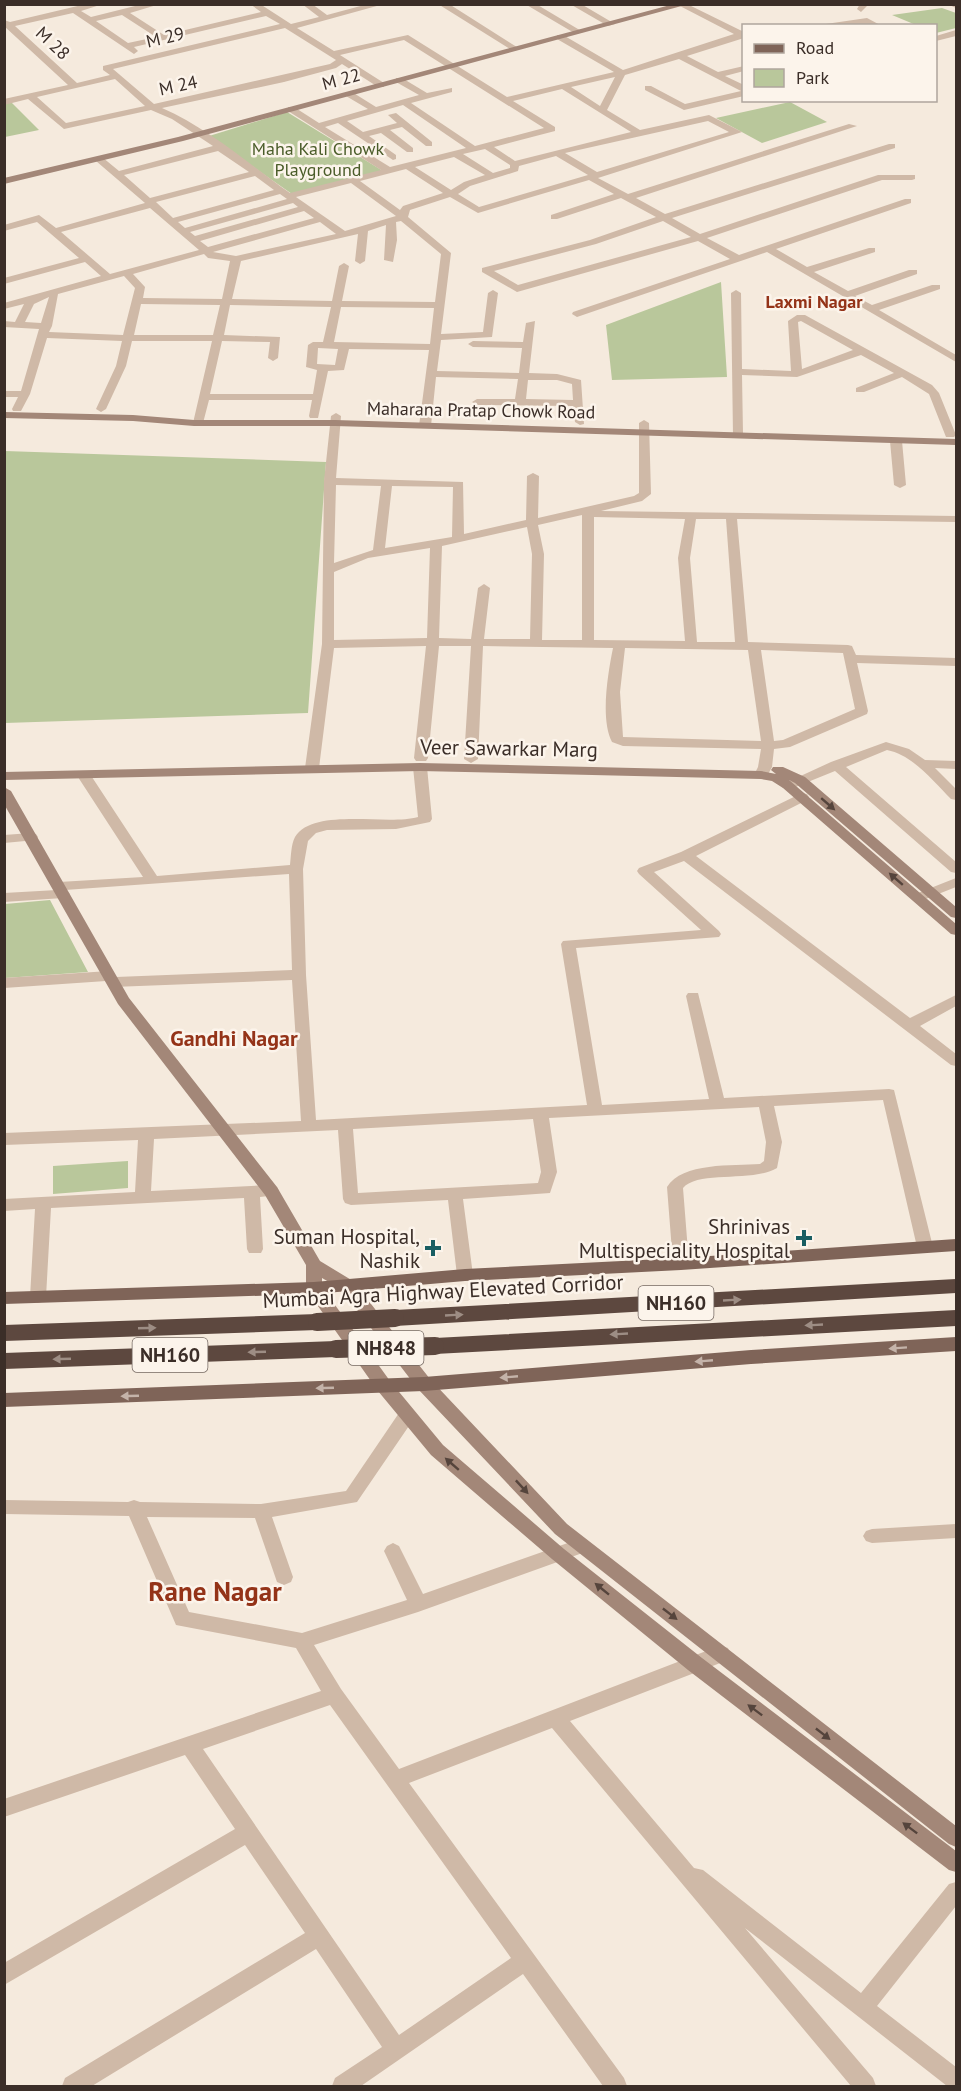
<svg xmlns="http://www.w3.org/2000/svg" width="961" height="2091" viewBox="0 0 961 2091" font-family="'PT Sans',sans-serif">
<style>
.green{fill:#b9c79b}
.lines{fill:none;stroke-linecap:round;stroke-linejoin:round}
.street{fill:#cfb9a7;fill-rule:evenodd}
.secondary{fill:#a38778;fill-rule:evenodd}
.primary{fill:#7f6458;fill-rule:evenodd}
.highway{fill:#5d483f;fill-rule:evenodd}
.highway-bridge{stroke:#5d483f;stroke-width:18}
.oneway{fill:#55443c}
.oneway2{fill:#9d8d84}
.oneway3{fill:#c4b3a9}
.poi-dot{fill:#195e62;stroke:#fcf4eb;stroke-width:2}
.labels{text-anchor:middle;dominant-baseline:central;stroke-width:5;stroke-linejoin:round;paint-order:stroke}
.far-street-label{font-size:18px;fill:#3b2e28;stroke:#fcf4eb}
.far-park-label{font-size:18px;fill:#4a5c29;stroke:#fcf4eb}
.far-neighbourhood-label{font-size:18px;font-weight:bold;fill:#943318;stroke:#fcf4eb}
.shield{fill:#fcf4eb;stroke:#756962;stroke-width:1.5}
.shield-label{font-size:20px;font-weight:bold;fill:#3b2e28}
.street-label{font-size:21px;fill:#3b2e28;stroke:#fcf4eb}
.poi-label{font-size:21px;fill:#3b2e28;stroke:#fcf4eb;text-anchor:end}
.neighbourhood-label{font-size:22px;font-weight:bold;fill:#943318;stroke:#fcf4eb}
.near-neighbourhood-label{font-size:27px;font-weight:bold;fill:#943318;stroke:#fcf4eb}
</style>
<rect width="100%" height="100%" fill="#f5eadd"/>
<path class="green" d="M942 8 956 13V28L936 33V26L916 25 892 15Z
M11 102 39 130 5 137 4 104Z
M790 102 827 122 762 143 716 118Z
M287 112 383 171 292 194 209 136Z
M721 282 727 377 612 380 606 325Z
M5 451 326 462 308 713 5 723Z
M50 900 88 972 5 978V904Z
M128 1161V1188L53 1194V1166Z"/>
<g class="lines">
<path class="street" d="M86 4H103L81 11 91 17 143 4H160L130 13 164 35 261 12 250 4H260L291 24 319 17 302 4H312L327 15 368 4H384L297 28 334 51 408 35 507 97 614 72 557 39V35H563L623 70 734 34 678 5 687 4 744 32V38L687 56 718 72 744 66V71L725 76 744 85V96L684 110 645 90V86H651L685 104 741 91 679 59 625 75 607 110 640 130 709 115 742 132 598 178 628 194 849 124 857 126 636 198 665 214 889 144H895V148L672 218 700 234 878 175H915V179L912 180H882L707 238 739 255 905 199H911V203L776 249 807 267 869 248H875V252L814 272 848 291 909 270H917V274L855 296 872 305 932 285H940V289L879 310 956 355V362L767 252 577 317 572 314 573 312 730 259 698 241 517 292 482 272V268L590 240 656 217 621 198 557 219H551V215L614 194 589 180 478 213 450 197 410 210 408 217 451 253 441 334 483 332 488 293 493 290 498 293 492 337 441 340 437 371 519 373 522 348 473 347 468 344 473 341 523 342 526 323 535 321 529 373 557 374 581 380 584 424 580 425 575 422 573 406 477 405 472 402 477 399H515L518 379 436 377 431 426 429 428H421L419 426 429 350 349 349 344 370 328 371 318 418H310L309 416 312 400H209L203 423 198 426 193 423 212 341H132L126 366 106 409 101 412 96 409 116 366 122 341 47 338 30 394 21 411H13L12 409 18 397H4V391H21L39 329 4 327V321L15 322 24 304 4 309V303L101 276 85 262 4 284V278L79 258 37 222 4 231V225L39 215 56 228 145 203 96 161V157H102L119 171 213 146 172 119 151 110 64 129 28 99 4 105V99L68 85 4 26V20L10 22ZM73 13 134 54 138 51 134 47 266 16 280 24 103 66V70L110 75 77 83 15 26ZM122 15 156 37 128 43 96 21ZM285 28 336 60 330 64 154 104 113 69ZM404 40 544 128 475 146 411 103 452 92V88L427 93 402 78H396V82L419 95 376 107 352 92H346V96L368 109 319 123 294 107H288V111L381 170 290 193C249 164 208 128 162 108L284 82 336 68 342 64 378 87H384V83L340 55ZM615 77 600 106 571 87ZM115 79 145 106 66 123 37 97ZM562 89 631 132 515 161 494 147 555 131V127L513 101ZM403 105 466 148 390 167 325 127 338 123 393 160 396 159V155L369 136 381 133 407 152H413V148L390 130 402 127 426 146H432V142L396 113 388 115 397 123 363 132 347 121ZM708 121 729 132 597 172 565 153ZM485 149 510 165V168L493 173 463 154ZM218 151 249 172 150 198 124 175ZM556 156 588 175 479 207 458 194 470 186 518 171 519 166ZM454 157 485 175 464 182 451 190 415 167ZM406 169 443 193 403 206 400 210 360 181ZM255 176 274 190 173 218 156 202ZM351 183 396 216 345 231 296 197ZM280 194 287 199 185 228 178 222ZM293 203 298 207 195 236 190 232ZM150 208 199 250 110 274 61 232ZM304 211 314 218 208 247 200 241ZM401 221 441 254 435 302 342 301 349 266 344 263 339 266 332 301 232 299 241 261 358 234 355 261 360 264 365 261 368 231 386 225 384 260 393 262 397 240 396 222ZM663 221 691 237 518 285 494 271 596 244ZM320 222 336 234 236 256 213 252ZM204 254 208 258 230 261 222 299 143 298 145 287 133 274ZM124 276 135 288 123 335 49 332 52 326 58 294ZM49 297 41 323 25 322 34 304ZM141 304 220 305 213 335H134ZM230 305 331 307 323 342H313L308 345 306 367 317 370 313 394H210L222 341 270 342 268 358 273 361 278 358 280 337 224 335ZM341 307 434 308 430 344 334 342ZM318 348 338 349 335 365 317 364ZM528 380H557L572 384 573 400 526 399Z
M438 4H449L520 49 513 51Z
M525 4H536L583 32 576 34Z
M570 4H581L615 24 608 26Z
M860 4H869L861 12 857 9Z
M947 4H956V8Z
M867 18 882 26 866 24 812 26Z
M956 30V36L936 41V36Z
M736 290 741 293 742 369 791 371 788 321 797 315H805L932 385 939 393 956 435 954 437H946L929 394 902 377 864 392H856V388L894 373 861 355 797 377 742 375 743 434 737 437 733 436 731 293ZM801 321 853 350 802 369 798 322Z
M336 413 341 416 336 478 463 482 464 534 526 520 527 476 533 473 539 476 538 518 634 496 639 493V423L644 420 649 423 651 494 642 501 601 511 956 516V522L737 519 748 642 848 645 852 646 856 655 956 658V666L857 663 868 711 867 714 790 747 774 749 772 767 766 778 761 779 754 775 758 767 761 749 623 746 612 742C600 719 608 673 613 648L483 646 478 759 471 763 464 759 471 646H439L428 758 426 761H416L414 758 426 646 334 648 319 768 312 772 307 771 305 768 322 644 324 481 331 416ZM336 485 381 486 373 550 334 563ZM392 486 453 487 452 537 385 548ZM582 515V640H542L544 554 538 525ZM594 517 685 519 678 558 685 641 594 640ZM696 519H726L735 642H697L690 558ZM527 527 532 554 530 639H484L490 588 484 584 478 588 471 639 439 638 442 546ZM430 548 427 638 334 640V572L368 558ZM625 648 748 650 761 741 623 737 620 692ZM761 650 843 653 855 709 783 740 774 741Z
M896 438 902 441 906 485 900 488 894 485 890 441Z
M886 742 909 749 925 760 956 761V769L935 768 956 789V800L951 799C934 782 913 755 887 750L846 767 956 862V873L951 872 835 771 793 788H783L781 785 831 762Z
M420 763 427 767 432 819 430 822 396 829 327 830 316 833 308 841 303 869 306 975 316 1120 587 1105 561 944 563 941 701 930 639 874 637 871 639 868 681 852 802 793 807 794 809 797 807 800 696 856 910 1018 956 995V1006L920 1026 956 1054V1066L951 1065 684 861 654 872 719 931 721 934 719 937 576 948 602 1105 709 1099 686 996 688 993H698L724 1098 889 1089 894 1090 933 1247 931 1251H919L917 1247 883 1100 774 1106 782 1142 777 1168C752 1183 699 1170 683 1188L689 1264 687 1268H675L673 1264 667 1187C682 1162 733 1166 760 1164L764 1161 766 1142 759 1107 549 1118 557 1172 550 1193 463 1199 473 1275 471 1279 465 1281 459 1279 457 1275 448 1200 351 1205 345 1203 343 1199 338 1130 154 1139 151 1191 271 1185 277 1187 279 1191 277 1195 260 1197 263 1249 261 1253H249L247 1249 244 1198 51 1208 46 1297 44 1301 38 1303 32 1301 30 1297 35 1209 4 1211V1199L135 1192 138 1140 4 1145V1133L301 1121 292 980 113 987 108 985 106 981 4 988V978L109 971 114 973 116 977 292 970 289 874 65 890 70 894 63 898 4 902V893L57 890 52 886 59 882 143 877 76 774 78 771H88L157 876 290 865C291 857 291 844 295 837 314 807 387 826 418 817L413 767ZM533 1119 541 1172 538 1183 358 1193 353 1129Z
M31 833 36 834 38 837 36 840 4 843V835Z
M956 878V887L918 902 911 898 913 895Z
M407 1408 413 1410 416 1415 413 1420 357 1502 272 1517 293 1577 291 1582 284 1585 277 1582 255 1518 147 1517 189 1612 302 1633 407 1600 384 1551 387 1546 393 1543 399 1546 423 1594 582 1538 588 1541 591 1546 588 1551 418 1612 314 1645 341 1689 399 1769 714 1648 721 1646 728 1648 730 1654 728 1660 570 1721 694 1868 703 1870 861 1993 949 1884 956 1882V1906L877 2006 956 2067V2086H947L745 1928 873 2078 876 2086H851L552 1728 409 1783 624 2078 627 2086H603L523 1974 361 2086H332L335 2078 382 2047 316 1949 92 2086H62L65 2078 305 1933 245 1845 4 1985V1963L235 1829 185 1755 4 1817V1799L321 1691 296 1648 176 1625 129 1516 4 1514V1500L128 1502 134 1500 140 1502 261 1504 346 1491 401 1410ZM330 1705 511 1958 399 2035 203 1749Z
M956 1524V1538L872 1543 866 1541 863 1536 866 1531 872 1529Z"/>
<path class="secondary" d="M674 4H689L183 141 4 184V178L178 137Z
M4 412 133 415 194 420H335L956 439V445L335 426H194L133 421 4 418Z
M420 763 761 771 776 774 771 770 773 767H783L805 777 956 907V918L951 917 795 783 789 780 956 924V935L951 934 783 788 772 781 761 779 420 771 4 780V772Z
M4 787 11 791 129 998 277 1187 320 1261 353 1281 430 1379 567 1524 956 1826V1847L949 1844 555 1534 418 1389 341 1289 322 1278V1287L390 1381 443 1445 564 1549 702 1658 956 1851V1872L949 1870 688 1670 552 1559 431 1455 378 1391 308 1292 306 1288V1265L265 1195 118 1004 4 804Z"/>
<path class="primary" d="M956 1239V1251L681 1270 465 1281 314 1294 4 1304V1292L314 1282 465 1269 681 1258Z
M956 1337V1351L751 1364 424 1391 4 1407V1393L424 1377 751 1350Z"/>
<path class="highway" d="M956 1279V1293L395 1326 388 1323 385 1318 388 1313 395 1310Z
M956 1310V1326L435 1354 428 1352 425 1346 428 1340 435 1338Z
M317 1314 324 1317 327 1322 324 1327 317 1330 4 1341V1325Z
M336 1341 343 1343 346 1349 343 1355 336 1357 4 1369V1353Z"/>
<path class="highway-bridge" d="M317 1322 395 1318
M336 1349 435 1346"/>
</g>
<defs><path id="oneway-solid" d="M-6-.8H1V-3.2L6.5 0L1 3.2V.8H-6Z" transform="scale(1.5)"/></defs>
<g class="oneway">
<use href="#oneway-solid" transform="translate(828 804) rotate(41)"/>
<use href="#oneway-solid" transform="translate(896 879) rotate(-139)"/>
<use href="#oneway-solid" transform="translate(452 1464) rotate(-139)"/>
<use href="#oneway-solid" transform="translate(522 1487) rotate(47)"/>
<use href="#oneway-solid" transform="translate(602 1589) rotate(-141)"/>
<use href="#oneway-solid" transform="translate(670 1614) rotate(38)"/>
<use href="#oneway-solid" transform="translate(755 1710) rotate(-143)"/>
<use href="#oneway-solid" transform="translate(823 1734) rotate(38)"/>
<use href="#oneway-solid" transform="translate(910 1828) rotate(-143)"/>
</g>
<g class="oneway2">
<use href="#oneway-solid" transform="translate(732 1300) rotate(-3)"/>
<use href="#oneway-solid" transform="translate(454 1315) rotate(-3)"/>
<use href="#oneway-solid" transform="translate(814 1325) rotate(177)"/>
<use href="#oneway-solid" transform="translate(147 1328) rotate(-2)"/>
<use href="#oneway-solid" transform="translate(619 1334) rotate(177)"/>
<use href="#oneway-solid" transform="translate(257 1352) rotate(178)"/>
<use href="#oneway-solid" transform="translate(62 1359) rotate(178)"/>
</g>
<g class="oneway3">
<use href="#oneway-solid" transform="translate(898 1348) rotate(176)"/>
<use href="#oneway-solid" transform="translate(704 1361) rotate(175)"/>
<use href="#oneway-solid" transform="translate(509 1377) rotate(175)"/>
<use href="#oneway-solid" transform="translate(325 1388) rotate(178)"/>
<use href="#oneway-solid" transform="translate(130 1396) rotate(178)"/>
</g>
<g class="poi-dot">
<path d="M801 1229h6v6h6v6h-6v6h-6v-6h-6v-6h6z"/>
<path d="M430 1239h6v6h6v6h-6v6h-6v-6h-6v-6h6z"/>
</g>
<g class="labels">
<g class="far-street-label">
<text transform="translate(165 37) rotate(-13)">M 29</text>
<text transform="translate(53 43) rotate(43)">M 28</text>
<text transform="translate(341 79) rotate(-15)">M 22</text>
<text transform="translate(178 85) rotate(-12)">M 24</text>
<text transform="translate(481 410) rotate(1)">Maharana Pratap Chowk Road</text>
</g>
<g class="far-park-label">
<text x="318" y="148">Maha Kali Chowk<tspan x="318" dy="21">Playground</tspan></text>
</g>
<g class="far-neighbourhood-label">
<text x="814" y="301">Laxmi Nagar</text>
</g>
<g class="shield">
<rect x="638.5" y="1286" width="75" height="34" rx="4.5"/>
<rect x="348.5" y="1331" width="75" height="34" rx="4.5"/>
<rect x="132.5" y="1338" width="75" height="34" rx="4.5"/>
</g>
<g class="shield-label">
<text x="676" y="1303">NH160</text>
<text x="386" y="1348">NH848</text>
<text x="170" y="1355">NH160</text>
</g>
<g class="street-label">
<text transform="translate(509 748) rotate(1)">Veer Sawarkar Marg</text>
<text transform="translate(443 1291) rotate(-3)">Mumbai Agra Highway Elevated Corridor</text>
</g>
<g class="poi-label">
<text x="790" y="1226">Shrinivas<tspan x="790" dy="24">Multispeciality Hospital</tspan></text>
<text x="420" y="1236">Suman Hospital,<tspan x="420" dy="24">Nashik</tspan></text>
</g>
<g class="neighbourhood-label">
<text x="234" y="1038">Gandhi Nagar</text>
</g>
<g class="near-neighbourhood-label">
<text x="215" y="1591">Rane Nagar</text>
</g>
</g>
<rect width="961" height="2091" fill="none" stroke="#3b2e28" stroke-width="12"/>
<rect x="742" y="24" width="195" height="78" fill="#fcf4eb" stroke="#afa59d" stroke-width="1.5"/>
<rect x="754" y="44" width="30" height="9" fill="#7f6458" stroke="#afa59d" stroke-width="1.5"/>
<text x="796" y="54" font-size="18" fill="#3b2e28">Road</text>
<rect x="754" y="69" width="30" height="18" fill="#b9c79b" stroke="#afa59d" stroke-width="1.5"/>
<text x="796" y="84" font-size="18" fill="#3b2e28">Park</text>
</svg>
